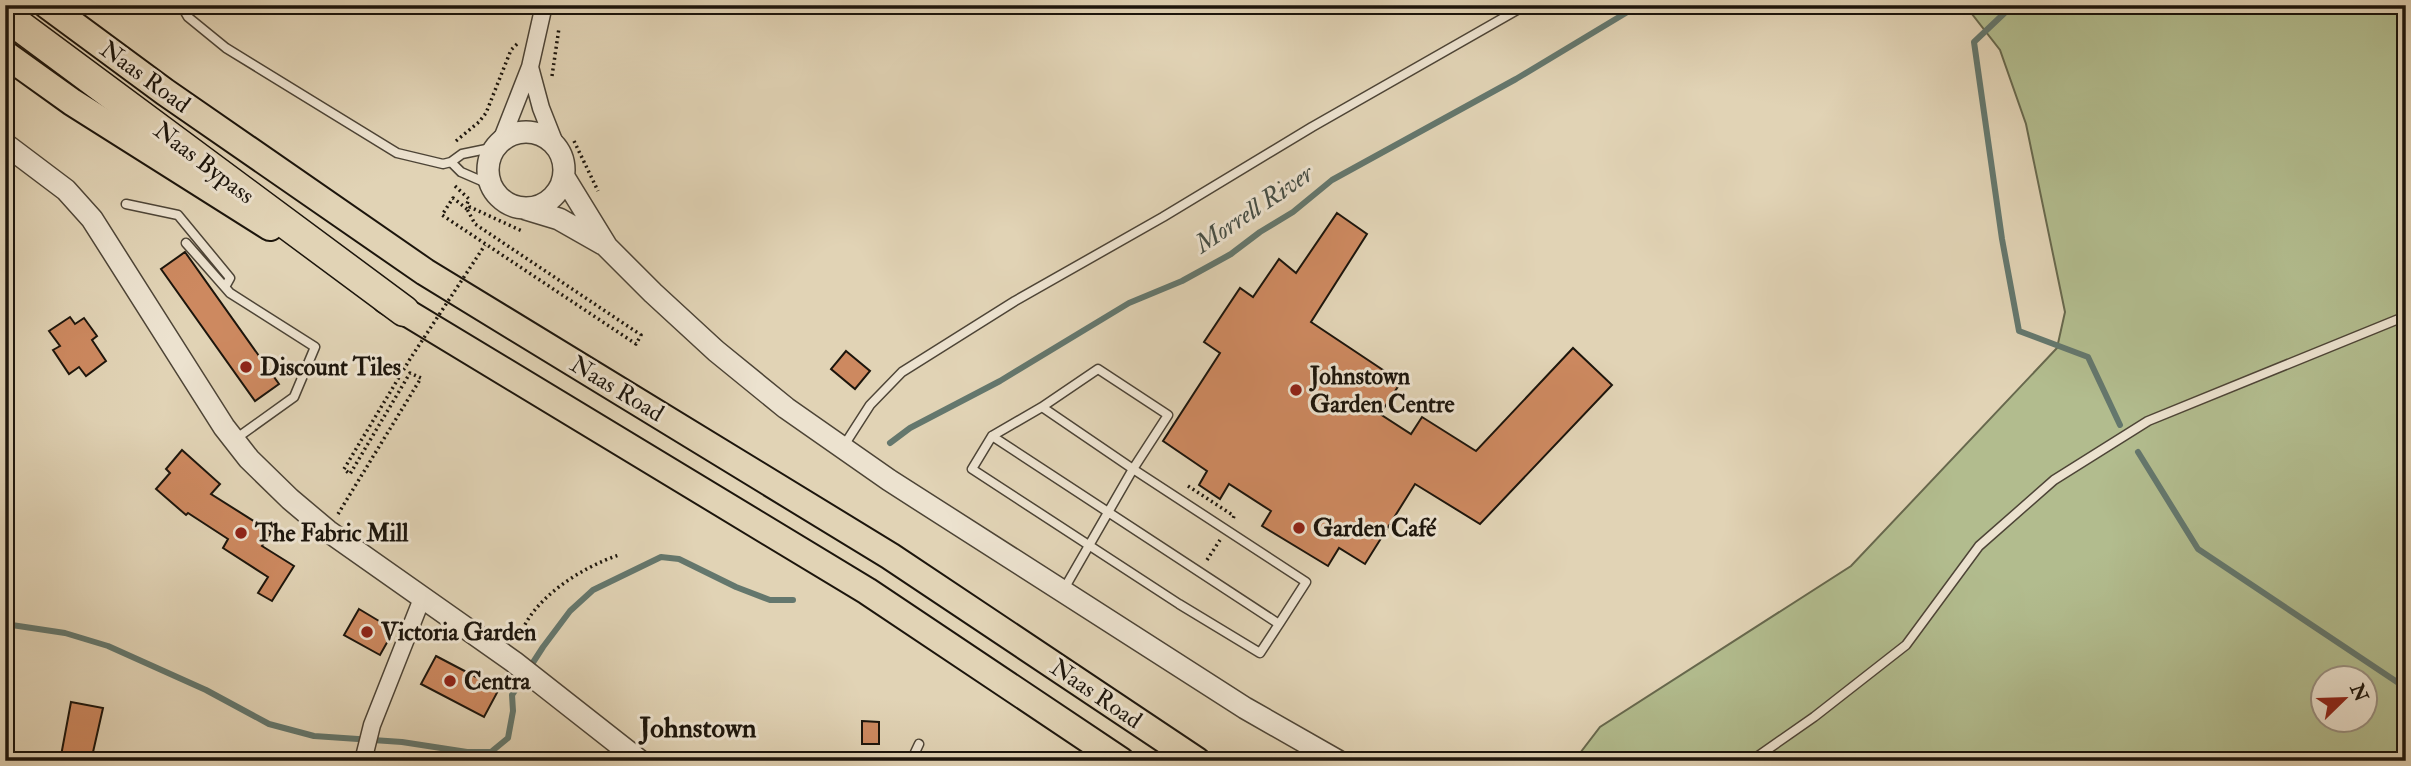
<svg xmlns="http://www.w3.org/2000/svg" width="2411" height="766" viewBox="0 0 2411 766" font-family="'IM FELL Double Pica',serif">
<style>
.green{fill:#b2bc8e;stroke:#67684d;stroke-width:2;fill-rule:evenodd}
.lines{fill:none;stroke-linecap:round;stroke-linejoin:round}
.stream{stroke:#64776d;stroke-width:6}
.building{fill:#cd8960;stroke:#1c150c;stroke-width:2}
.service-casing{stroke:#4d4436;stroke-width:11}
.minor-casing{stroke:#4d4436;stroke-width:19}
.tertiary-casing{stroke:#4d4436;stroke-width:24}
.trunk-casing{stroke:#1c150c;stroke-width:30}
.motorway-casing{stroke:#1c150c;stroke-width:33}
.path{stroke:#1c150c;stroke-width:3.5;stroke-dasharray:2 3.5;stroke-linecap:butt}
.service{stroke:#ece2cf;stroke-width:8}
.minor{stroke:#ece2cf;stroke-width:16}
.tertiary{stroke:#ece2cf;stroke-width:21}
.trunk{stroke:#e1d3b5;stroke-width:26}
.motorway{stroke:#e1d3b5;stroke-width:30}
.path-bridge{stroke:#1c150c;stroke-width:3.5;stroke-dasharray:2 3.5;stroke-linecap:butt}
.poi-dot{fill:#8f2418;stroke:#ece2cf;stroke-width:2.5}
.labels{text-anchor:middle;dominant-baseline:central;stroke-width:6;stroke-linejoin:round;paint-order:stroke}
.street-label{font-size:24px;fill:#1c150c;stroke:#ece2cf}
.poi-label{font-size:24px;font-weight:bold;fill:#1c150c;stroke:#ece2cf;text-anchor:start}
.water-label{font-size:26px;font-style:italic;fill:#464e45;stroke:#ece2cf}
.quarter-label{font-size:28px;font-weight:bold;fill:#1c150c;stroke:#ece2cf}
</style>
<rect width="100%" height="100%" fill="#e1d3b5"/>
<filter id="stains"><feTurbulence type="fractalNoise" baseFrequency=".00286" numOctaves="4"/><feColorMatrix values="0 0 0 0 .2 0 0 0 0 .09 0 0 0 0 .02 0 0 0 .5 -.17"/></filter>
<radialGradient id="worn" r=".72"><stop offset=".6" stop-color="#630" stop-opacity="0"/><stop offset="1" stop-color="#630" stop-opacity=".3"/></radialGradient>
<path class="green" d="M1965 5H2406V761H1574L1600 727 1851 566 2057 348 2065 312 2026 124 2000 50ZM2324 678H2366V720H2324Z"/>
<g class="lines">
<path class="stream" d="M2013 5 1974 42 2002 239 2019 331 2088 357 2120 425
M890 443 910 428 1000 381 1129 303 1182 281 1231 254 1260 232 1293 212 1332 180 1516 79 1639 5
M2138 452 2198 549 2406 688
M5 624 65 633 108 646 206 690 269 724 314 736 402 742 467 752H491L508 738 513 711 512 695 543 647 570 611 593 590 661 557 679 559 736 587 770 600H793"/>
</g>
<path class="building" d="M1337 213 1367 234 1311 322 1401 382 1380 414 1411 434 1422 417 1476 451 1573 348 1612 385 1480 524 1415 484 1365 564 1339 548 1328 566 1262 526 1271 511 1229 484 1220 499 1199 485 1207 471 1163 441 1220 353 1204 342 1240 288 1253 297 1279 259 1296 273Z
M185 252 279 384 255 401 161 269Z
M70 317 75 324 84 318 97 336 92 340 106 361 86 376 79 367 69 374 53 350 60 346 49 331Z
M846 351 870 371 855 389 831 369Z
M182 450 220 484 211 494 271 532 262 546 294 566 272 601 258 593 268 577 223 548 228 539 188 513 186 515 156 489 170 473 166 469Z
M359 609 394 630 380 655 344 635Z
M436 656 499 689 484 717 421 684Z
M71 702 103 708 91 761H60Z
M862 721 879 722V744H862Z"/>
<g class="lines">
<defs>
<path id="service" d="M181 5 188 17 226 48 397 153 443 164 451 162 462 154 496 147
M451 162 461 172 491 185
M126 204 178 215 230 278 225 287
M186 243 230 293 315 347 294 397 234 440
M992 436 972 469 1179 604 1260 653 1279 624 992 436 1042 407 1133 469 1168 415 1098 369 1042 407
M843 447 870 405 902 372 1015 301 1163 217 1312 127 1526 5
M1064 589 1133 469 1306 582 1279 624
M911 761 919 744
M1751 761 1814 717 1906 645 1979 546 2054 480 2148 421 2406 316"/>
<path id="minor" d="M530 67 541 108 556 146
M501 141 530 67 544 5
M363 761 372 725 423 596"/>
<path id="tertiary" d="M488 170a38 38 0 1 1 76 0a38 38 0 1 1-76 0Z
M5 144 66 190 92 219 224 427 249 459 290 499 328 531 514 662 640 761
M564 177 607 247 653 293 716 351 786 408 889 480 1245 708 1338 761
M526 209 559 219 603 244"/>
<path id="trunk" d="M47 5 165 92 425 272 890 556 1197 761
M5 54 72 102 270 227
M386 300 867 591 1121 761"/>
<path id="motorway" d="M5 15 404 311"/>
</defs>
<use href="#service" class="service-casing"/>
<use href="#minor" class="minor-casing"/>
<use href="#tertiary" class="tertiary-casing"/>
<use href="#trunk" class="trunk-casing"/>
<use href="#motorway" class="motorway-casing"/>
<path class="path" d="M552 76 559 28
M456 141 479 122 486 113 511 50 517 44
M574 141 598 191
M455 186 469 199 467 204 470 207 522 231
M467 209 453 198 442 215 636 344 641 335 475 224 467 209 470 207
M1188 486 1234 516 1233 519
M338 514 421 378 410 373 350 474 344 469
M1207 560 1220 540
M519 640C529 600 582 567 619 555"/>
<use href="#service" class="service"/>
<use href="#minor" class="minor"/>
<use href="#tertiary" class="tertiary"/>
<use href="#trunk" class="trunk"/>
<use href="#motorway" class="motorway"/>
<path class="path-bridge" d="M344 469 410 359 485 245"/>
</g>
<g class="poi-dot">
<circle cx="246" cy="367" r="7"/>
<circle cx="1296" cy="390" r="7"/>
<circle cx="1299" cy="528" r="7"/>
<circle cx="241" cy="533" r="7"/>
<circle cx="367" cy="632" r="7"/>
<circle cx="450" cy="681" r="7"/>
</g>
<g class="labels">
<g class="street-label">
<text transform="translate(145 77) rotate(36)">Naas Road</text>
<text transform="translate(204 163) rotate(37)">Naas Bypass</text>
<text transform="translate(617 389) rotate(31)">Naas Road</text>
<text transform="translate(1096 694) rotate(34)">Naas Road</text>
</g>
<g class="poi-label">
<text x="260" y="367">Discount Tiles</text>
<text x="1310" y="376">Johnstown<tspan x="1310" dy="28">Garden Centre</tspan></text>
<text x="1313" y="528">Garden Café</text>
<text x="255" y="533">The Fabric Mill</text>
<text x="381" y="632">Victoria Garden</text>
<text x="464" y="681">Centra</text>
</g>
<g class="water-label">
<text transform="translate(1254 209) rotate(-34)">Morrell River</text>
</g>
<g class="quarter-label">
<text x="698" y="728">Johnstown</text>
</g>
</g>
<rect width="2411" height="766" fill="none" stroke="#e1d3b5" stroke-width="28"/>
<rect x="7" y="7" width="2397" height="752" fill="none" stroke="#1c150c" stroke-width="3.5"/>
<rect x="14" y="14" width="2383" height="738" fill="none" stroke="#1c150c" stroke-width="2"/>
<g transform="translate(2344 699) rotate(67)"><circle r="33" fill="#ece2cf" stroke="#999081" stroke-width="2"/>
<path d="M0-5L12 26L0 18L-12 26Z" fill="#8f2418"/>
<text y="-10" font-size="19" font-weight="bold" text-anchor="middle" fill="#1c150c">N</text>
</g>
<rect width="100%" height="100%" filter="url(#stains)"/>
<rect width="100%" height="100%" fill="url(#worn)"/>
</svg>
